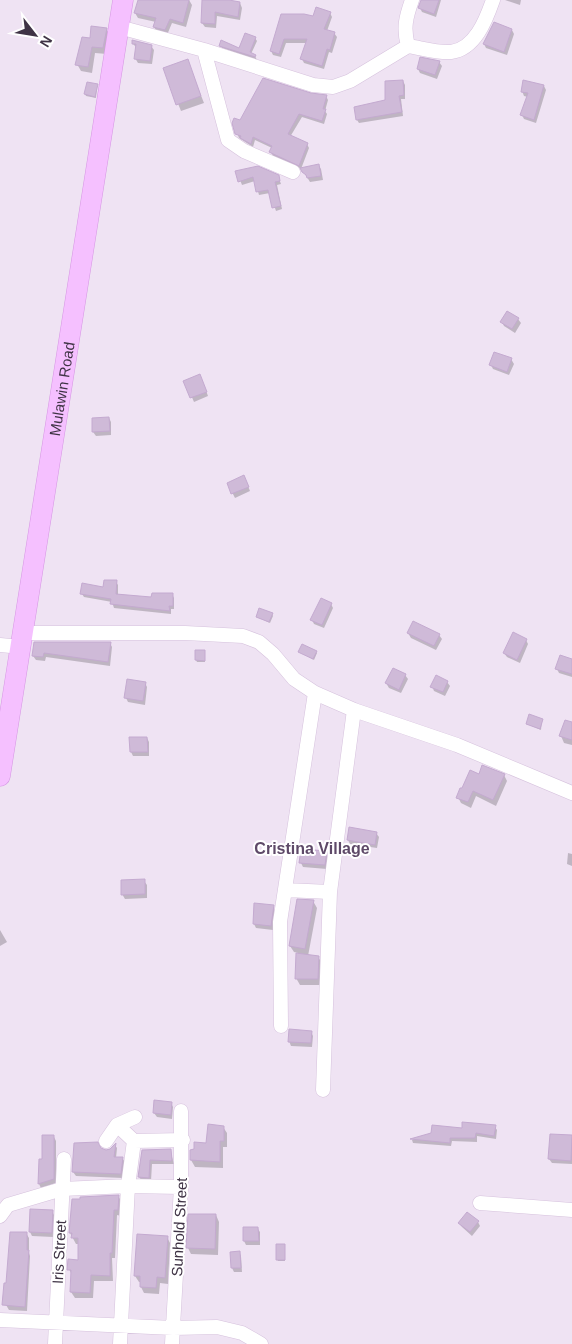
<svg xmlns="http://www.w3.org/2000/svg" width="572" height="1344" viewBox="0 0 572 1344" font-family="Arial,sans-serif">
<style>
.shadow{fill:#0003}
.building{fill:#cfbad8;stroke:#c4aad0}
.lines{fill:none;stroke-linecap:round;stroke-linejoin:round}
.street-casing{stroke:#d6c2dd;stroke-width:15}
.secondary-casing{stroke:#d596e3;stroke-width:21}
.street{stroke:#fff;stroke-width:14}
.secondary{stroke:#f5c0ff;stroke-width:20}
.labels{text-anchor:middle;dominant-baseline:central;stroke-width:4;stroke-linejoin:round;paint-order:stroke}
.street-label{font-size:15px;fill:#3f3345;stroke:#fff}
.neighbourhood-label{font-size:16px;font-weight:bold;fill:#5e4968;stroke:#fff}
</style>
<rect width="100%" height="100%" fill="#efe3f3"/>
<path class="shadow" d="M139 0H189L192 5 186 27 172 23 167 35 157 32 154 27 156 22 138 18 135 13Z
M422 0H441L436 17 422 12 420 8Z
M505 0H521L520 5Z
M203 1 240 3 242 8 240 20 217 16 216 28 205 27 202 23Z
M330 13 332 17 327 31 334 33 337 37 332 53 329 52 324 69 304 63 302 59 307 43H286L281 57 273 55 271 51 282 15 313 18Z
M494 24 512 30 514 34 507 55 486 48 484 44Z
M106 29 110 35 107 54 95 53 92 73 81 71 77 64 91 39Z
M255 38 257 41 251 54 255 56 257 60 222 48 220 45 240 49Z
M133 41 151 46 154 50 152 64 138 63 135 58 137 48 133 44Z
M187 60 204 103 181 111 164 69Z
M439 62 442 66 437 79 420 73 418 69Z
M403 81 405 85V99H401L403 116 359 123 357 120 387 101Z
M97 85 96 98 86 96 85 94Z
M544 86 546 90 536 123 524 119 522 115 528 97 524 96 522 91Z
M310 95 326 96 328 100 325 111 327 114 324 124 302 117 290 137 307 144 309 148 301 169 318 165 321 169 323 180 310 182 302 169 273 156 271 152 272 148 255 140 253 147 239 138 237 133 240 121Z
M237 172 278 176 281 184 277 185 282 209 276 211 270 193 259 195 255 181 242 185Z
M518 319 521 323 515 333 504 326 502 322Z
M511 359 514 364 509 375 493 369 491 365Z
M202 380 208 396 194 402 185 381Z
M109 418 111 422V435L96 436 93 432Z
M246 481 250 491 235 498 228 484Z
M116 582 118 585V596L153 598 172 594 174 598V609H171V614L114 608 112 602 84 597 82 594 104 588Z
M331 604 333 608 324 628 314 624 312 620Z
M272 614 273 616 270 623 257 617Z
M408 633 439 635 442 639 436 650 411 638Z
M526 640 528 644 520 663 507 657 504 653Z
M35 643H110L112 647 110 666 46 657 45 661 36 660 33 656Z
M205 652V662H197L196 660Z
M300 652H316L317 653 314 660Z
M572 660V677L559 673 557 669Z
M405 675 408 679 401 693 389 688 386 683Z
M447 682 450 686 445 696 434 691 432 686Z
M145 683 147 687 145 705 128 702 126 698Z
M542 720 541 730 527 724Z
M572 724V745L564 743 561 736Z
M147 738 149 742V756H133L131 752Z
M479 775H504L507 781 496 806 476 796 471 808 461 803 458 797Z
M376 833 379 837 377 848 350 844 348 840Z
M326 852 328 857 327 869 303 867 301 863Z
M568 853 572 854V866L567 864Z
M144 881 147 885V898L125 899 122 894Z
M313 901 317 908 308 956 318 957 322 963 321 985H300L296 978 298 953 294 952 290 946Z
M256 905 273 906 275 911 273 930 256 928 254 924Z
M0 930 7 942 0 946Z
M311 1032 313 1036 312 1047 291 1046 289 1041Z
M171 1103 173 1107 172 1119 157 1117 154 1113Z
M223 1127 227 1133V1147H223V1168L195 1167 191 1160Z
M495 1127 497 1130 496 1139 477 1136V1142L452 1141 451 1146 413 1143 412 1140 432 1134Z
M551 1135 572 1137V1164L552 1163 549 1159Z
M54 1137 56 1141V1183L41 1188 39 1184 41 1160H43Z
M115 1145 117 1148 116 1158H122L125 1162 123 1178 76 1176 73 1172 100 1149 106 1151 111 1150Z
M170 1150 174 1164H152L151 1181H142L139 1177 143 1151Z
M118 1196 122 1202 121 1216 117 1215 115 1258H112L113 1281H94L93 1298H75L71 1292 72 1275 69 1269 80 1261V1244H76L70 1233Z
M52 1211 54 1215 53 1237 32 1236 30 1232Z
M216 1215 219 1222 218 1255 191 1254 188 1248Z
M478 1222 480 1226 472 1236 462 1227 459 1223Z
M257 1228 260 1232V1245H246L244 1241V1229Z
M26 1233 29 1238V1253L30 1256 27 1311 9 1310 6 1305Z
M167 1237 170 1243 168 1284 160 1283 159 1294 144 1293 141 1287V1282H139L135 1276Z
M285 1245V1261H278L277 1259Z
M239 1252 241 1256 242 1272H234L232 1268Z"/>
<path class="building" d="M138 0H189L183 23 170 19 165 30 153 27 156 18 134 13Z
M202 0H229L240 2 238 17 215 12V24L201 23Z
M421 0H439L434 14 418 8Z
M316 7 331 12 324 29 335 32 330 50 327 49 322 66 300 59 307 39H284L279 54 270 51 281 14H304L313 16Z
M494 22 512 29 504 52 483 44Z
M91 26 107 28 103 48 92 47 88 67 75 65 82 37 90 38Z
M245 33 256 37 250 52 256 55 255 57 219 46 221 40 239 48Z
M132 40 152 45 150 61 134 59 136 44H132Z
M420 57 440 61 435 75 417 69Z
M188 59 201 96 176 105 163 68Z
M263 78 311 93 327 95 323 109H326L322 121 299 114 288 134 308 143 299 166 269 152 272 146 253 137 251 144 240 138 241 136 235 134 232 123 234 118 240 120Z
M403 80 404 95 399 96 402 112 356 120 354 107 385 100V81Z
M523 80 544 85 534 120 520 115 528 93 521 92Z
M87 82 98 84 95 97 84 94Z
M319 164 321 176 307 178 306 175 302 172 300 168Z
M258 166 279 175 280 181 275 182 281 206 272 208 268 190 256 192 253 177 238 182 235 171Z
M507 311 519 318 512 329 500 322Z
M494 352 512 358 507 372 489 365Z
M200 374 207 392 190 398 183 381Z
M109 417 110 431 92 432V418Z
M244 475 249 487 231 494 227 483Z
M104 580H117L116 594 151 597 152 593H173V606H169L170 611 110 604 111 599 80 594 82 583 103 587Z
M321 598 332 603 322 625 310 620Z
M259 608 273 613 269 622 256 617Z
M413 621 440 634 434 646 407 633Z
M513 632 527 639 517 660 503 653Z
M34 642H111L108 662 44 653 43 657 32 656Z
M302 644 317 651 313 659 298 652Z
M195 650H205V661L195 660Z
M560 655 572 659V674L555 669Z
M393 668 406 674 399 690 385 683Z
M436 675 448 681 443 692 430 687Z
M127 679 146 682 143 701 124 698Z
M529 714 543 719 540 729 526 724Z
M565 720 572 722V740L559 736Z
M129 737H147L148 752H130Z
M482 765 505 774 493 800 473 791 468 802 456 798 460 788H462L470 770 479 774Z
M349 827 377 832 375 845 347 840Z
M301 849 327 851 325 865 299 863Z
M145 879V894L121 895V880Z
M297 899 314 900 305 949 289 946Z
M254 903 274 905 271 926 253 924Z
M296 953 319 956 318 979H295Z
M289 1029 312 1031 311 1043 288 1042Z
M154 1100 172 1102 171 1115 153 1113Z
M462 1122 496 1125 494 1136 476 1133 475 1138H450V1143L410 1139 431 1133 432 1125 462 1128Z
M208 1124 224 1126V1141H220V1162L190 1160V1150L194 1149V1142L206 1143Z
M550 1134 572 1135 571 1161 548 1159Z
M42 1135H54V1179L38 1184 39 1159H42Z
M98 1142 101 1148 106 1150 110 1149 116 1143 114 1157H123L121 1174 72 1172 74 1143Z
M171 1149 172 1160 171 1161 150 1160 149 1178 138 1177 142 1150Z
M119 1195 118 1210H114L112 1253H110V1276L91 1275 90 1293 70 1292 71 1270H67L68 1259 78 1260V1238H71L72 1233H69L72 1199H80V1197Z
M30 1209 53 1210 52 1233 29 1232Z
M467 1212 479 1221 470 1232 458 1223Z
M188 1214H216L215 1249 186 1248Z
M243 1227H258L259 1241H243Z
M10 1232H27V1250H29L25 1307 2 1305 4 1283H6Z
M137 1234 168 1236 165 1278 157 1277 156 1288 140 1287V1276H134Z
M276 1244H285V1260H276Z
M240 1251 241 1268H231L230 1252Z"/>
<g class="lines">
<defs>
<path id="street" d="M119 27 204 50 313 85 333 87 350 81 408 46C421 48 437 53 451 52 475 49 486 20 493 0
M408 46C403 28 406 17 412 0
M204 50 228 140 244 151 293 172
M24 633H185L243 636 259 642 273 654 294 679 315 693 354 710 457 745 572 793
M0 645 21 647
M285 890 330 892
M281 1026 280 922 315 693
M323 1090 330 892 354 710
M117 1125 134 1141 183 1140
M106 1141 117 1125 135 1117
M480 1203 572 1210
M0 1216 8 1205 62 1189 128 1186 181 1187
M0 1320 173 1328 217 1327 242 1333 261 1344
M55 1344 64 1159
M120 1344 128 1186 134 1141
M172 1344 181 1187V1111"/>
<g id="secondary">
<path id="s1" d="M0 776 123 0"/>
</g>
</defs>
<use href="#street" class="street-casing"/>
<use href="#secondary" class="secondary-casing"/>
<use href="#street" class="street"/>
<use href="#secondary" class="secondary"/>
</g>
<g class="labels">
<g class="street-label">
<text stroke="none"><textPath href="#s1" startOffset="392">Mulawin Road</textPath></text>
<text transform="translate(179 1227) rotate(-87)">Sunhold Street</text>
<text transform="translate(59 1252) rotate(-87)">Iris Street</text>
</g>
<g class="neighbourhood-label">
<text x="312" y="848">Cristina Village</text>
</g>
</g>
<g transform="translate(35 35) rotate(121)" stroke="#ffffff" stroke-width="4" paint-order="stroke">
<path d="M0-4L9 19L0 12L-9 19Z" fill="#3f3345"/>
<text y="-8" font-size="14" font-weight="bold" text-anchor="middle" fill="#3f3345">N</text>
</g>
</svg>
